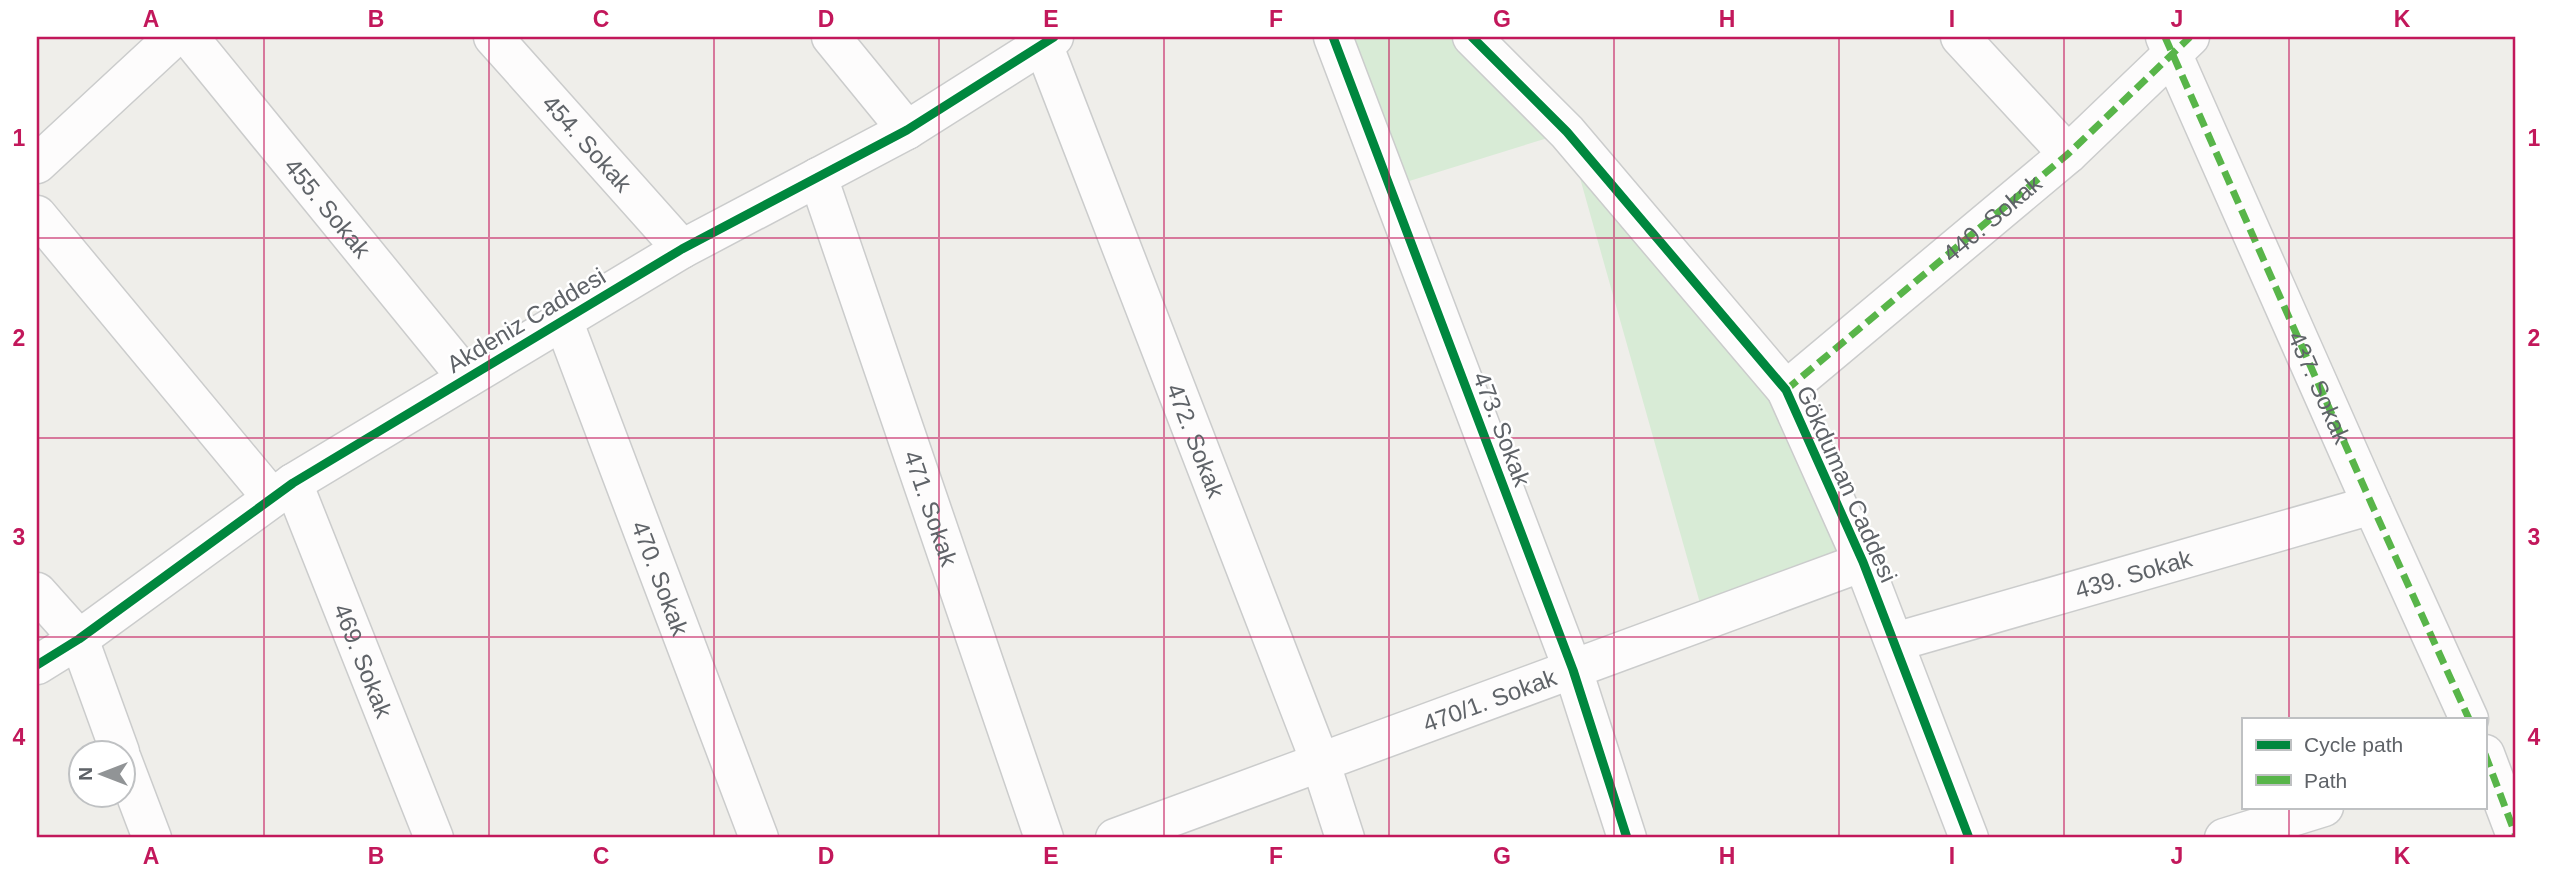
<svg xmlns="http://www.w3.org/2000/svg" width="2553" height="875" viewBox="0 0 2553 875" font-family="Arial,sans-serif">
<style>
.green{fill:#d8ebd6}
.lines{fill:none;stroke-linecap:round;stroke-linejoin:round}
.minor-casing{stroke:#cbcccc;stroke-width:41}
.minor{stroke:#fdfcfc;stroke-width:38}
.quiet{stroke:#58b549;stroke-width:7;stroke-dasharray:14 7;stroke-linecap:butt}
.cycleway-casing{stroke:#fff;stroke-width:13}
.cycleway{stroke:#00873e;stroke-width:9}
.grid{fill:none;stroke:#c2185b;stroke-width:2;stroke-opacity:0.55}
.labels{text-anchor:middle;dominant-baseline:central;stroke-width:5;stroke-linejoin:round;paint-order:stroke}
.street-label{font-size:24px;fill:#5f6368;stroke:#fff}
.neatline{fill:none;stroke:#c2185b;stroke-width:2.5}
.grid-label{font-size:23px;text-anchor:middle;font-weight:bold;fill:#c2185b}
</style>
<rect width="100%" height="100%" fill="#efeeea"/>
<path class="green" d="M1333 37H1472L1567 132 1795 383 1863 562 1705 621 1567 132 1390 187Z"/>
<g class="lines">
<defs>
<g id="minor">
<path id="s1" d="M189 37 467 378"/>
<path id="s2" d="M493 37 682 249"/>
<path d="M831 37 907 130"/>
<path d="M1333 37 1573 670 1627 838"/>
<path d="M1472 37 1567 132 1786 390 1863 562 1969 838"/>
<path d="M1960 37 2068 154"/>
<path id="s3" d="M2165 37 2372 505 2469 719"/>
<path id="s4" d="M1043 44 1321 764 1345 838"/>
<path d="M37 164 174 37"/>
<path id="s5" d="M818 177 1044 838"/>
<path d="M37 215 272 498"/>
<path id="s6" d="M563 320 759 838"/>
<path id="s7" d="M1786 390 2068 154 2190 37"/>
<path id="s8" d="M293 483 434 838"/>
<path d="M37 592 79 639 120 752"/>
<path id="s9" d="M1895 642 2372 505"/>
<path d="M37 665 79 639 293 483 682 249 907 130 1054 37"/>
<path d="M2485 754 2516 836"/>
<path d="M122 759 152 838"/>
<path id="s10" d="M1115 838 1863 562"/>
<path d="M2224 838 2324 807"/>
</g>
</defs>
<use href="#minor" class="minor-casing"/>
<use href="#minor" class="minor"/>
<path class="quiet" d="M2165 37 2372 505 2469 719
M1786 390 2068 154 2190 37
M2485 754 2516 836"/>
<defs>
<path id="cycleway" d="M1333 37 1573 670 1627 838
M1472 37 1567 132 1786 390 1863 562 1969 838
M37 665 79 639 293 483 682 249 907 130 1054 37"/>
</defs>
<use href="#cycleway" class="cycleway-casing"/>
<use href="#cycleway" class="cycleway"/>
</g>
<path class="grid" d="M264 37V838M489 37V838M714 37V838M939 37V838M1164 37V838M1389 37V838M1614 37V838M1839 37V838M2064 37V838M2289 37V719M37 238H2516M37 438H2516M37 637H2516M2289 807V838"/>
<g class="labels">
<g class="street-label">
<text stroke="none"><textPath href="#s2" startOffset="142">454. Sokak</textPath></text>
<text stroke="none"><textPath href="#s1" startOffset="220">455. Sokak</textPath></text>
<text stroke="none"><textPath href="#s7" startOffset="268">440. Sokak</textPath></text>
<text transform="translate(526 320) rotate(-31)">Akdeniz Caddesi</text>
<text stroke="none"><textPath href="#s3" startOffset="383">437. Sokak</textPath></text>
<text transform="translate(1502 429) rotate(69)">473. Sokak</text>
<text stroke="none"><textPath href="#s4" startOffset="425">472. Sokak</textPath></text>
<text transform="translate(1847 484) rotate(66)">Gökduman Caddesi</text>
<text stroke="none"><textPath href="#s5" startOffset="350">471. Sokak</textPath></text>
<text stroke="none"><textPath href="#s9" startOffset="248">439. Sokak</textPath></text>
<text stroke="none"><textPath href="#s6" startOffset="276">470. Sokak</textPath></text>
<text stroke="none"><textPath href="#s8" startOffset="191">469. Sokak</textPath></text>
<text stroke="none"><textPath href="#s10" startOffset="399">470/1. Sokak</textPath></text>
</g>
</g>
<rect width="2553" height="875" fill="none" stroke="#ffffff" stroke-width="77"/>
<rect x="2242" y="718" width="245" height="91" fill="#ffffff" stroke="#bfc1c3" stroke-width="2"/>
<rect x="2256" y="740" width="35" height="10" fill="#00873e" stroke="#bfc1c3" stroke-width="2"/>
<text x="2304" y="752" font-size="21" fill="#5f6368">Cycle path</text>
<rect x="2256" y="775" width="35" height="10" fill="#58b549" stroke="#bfc1c3" stroke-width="2"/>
<text x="2304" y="788" font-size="21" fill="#5f6368">Path</text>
<g transform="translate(102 774) rotate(270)"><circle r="33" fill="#ffffff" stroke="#bfc1c3" stroke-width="2"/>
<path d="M0-5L12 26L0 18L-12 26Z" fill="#919496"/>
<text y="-10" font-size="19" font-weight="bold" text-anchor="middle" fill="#5f6368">N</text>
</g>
<rect x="38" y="38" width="2476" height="798" class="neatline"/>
<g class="grid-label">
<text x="151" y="27">A</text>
<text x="376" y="27">B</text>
<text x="601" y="27">C</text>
<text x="826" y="27">D</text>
<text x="1051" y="27">E</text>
<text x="1276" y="27">F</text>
<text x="1502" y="27">G</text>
<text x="1727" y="27">H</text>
<text x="1952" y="27">I</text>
<text x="2177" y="27">J</text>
<text x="2402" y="27">K</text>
<text x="19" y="146">1</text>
<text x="2534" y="146">1</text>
<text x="19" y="346">2</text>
<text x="2534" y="346">2</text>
<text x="19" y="545">3</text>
<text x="2534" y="545">3</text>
<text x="19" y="745">4</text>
<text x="2534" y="745">4</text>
<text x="151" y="864">A</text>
<text x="376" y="864">B</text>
<text x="601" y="864">C</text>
<text x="826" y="864">D</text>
<text x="1051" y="864">E</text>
<text x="1276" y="864">F</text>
<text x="1502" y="864">G</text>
<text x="1727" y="864">H</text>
<text x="1952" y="864">I</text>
<text x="2177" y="864">J</text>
<text x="2402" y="864">K</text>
</g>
</svg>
